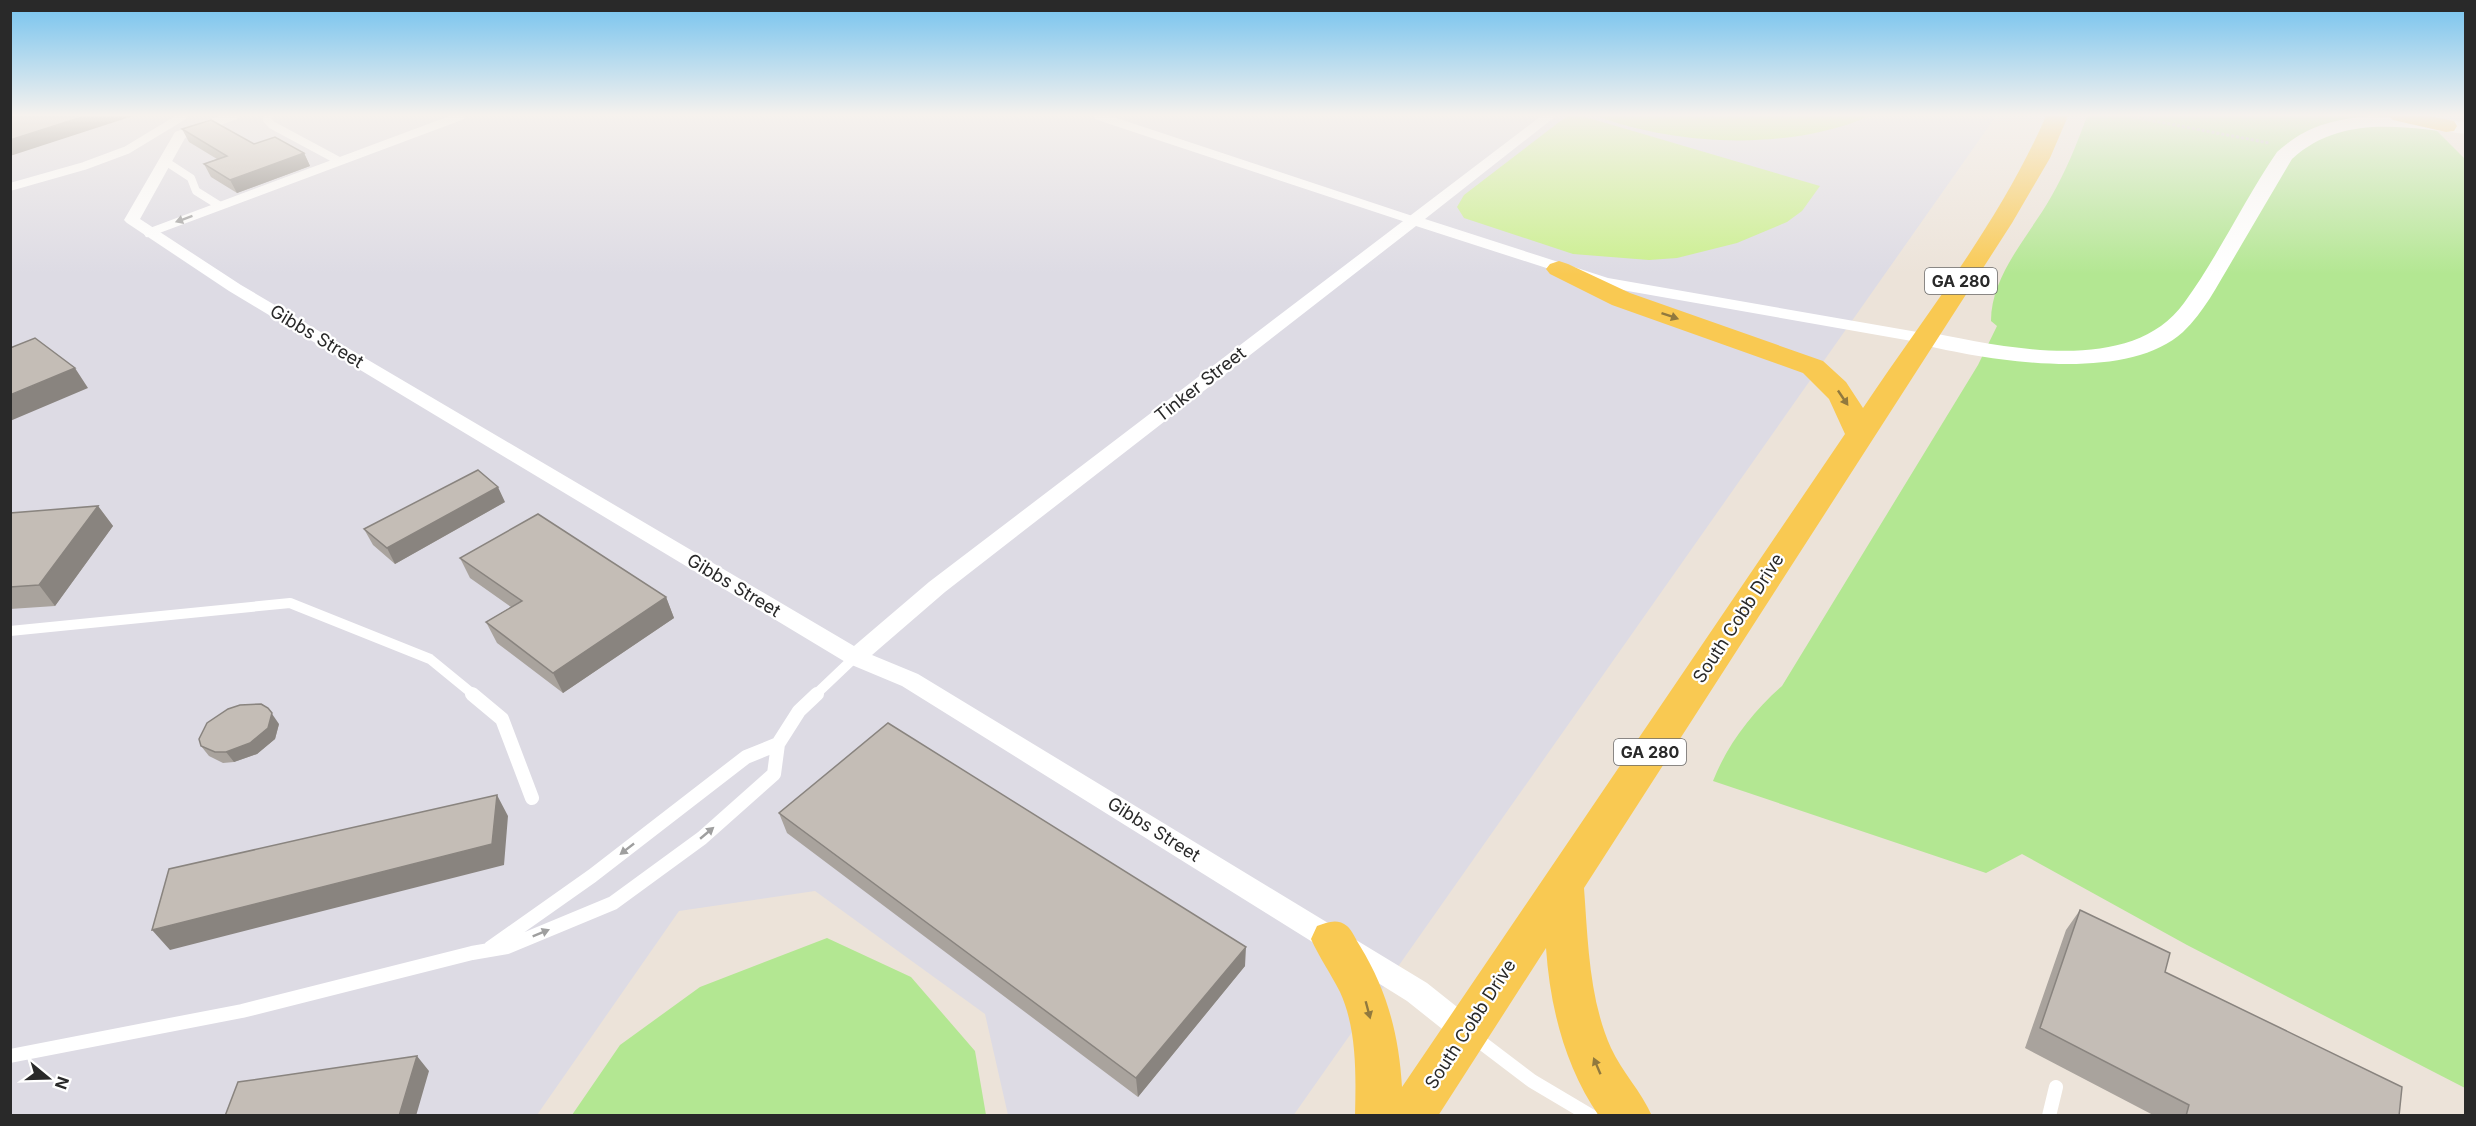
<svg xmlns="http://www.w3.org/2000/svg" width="2476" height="1126" viewBox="0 0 2476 1126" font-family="Inter,sans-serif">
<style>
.industrial{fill:#dddbe4}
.green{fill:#b3e792}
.pitch{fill:#caef8d}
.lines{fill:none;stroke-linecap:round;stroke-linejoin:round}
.path{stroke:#c7c7c7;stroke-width:3;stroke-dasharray:3 2;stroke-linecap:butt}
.service-far2{stroke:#fff;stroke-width:8}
.service-far1{stroke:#fff;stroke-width:10}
.service{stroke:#fff;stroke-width:14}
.minor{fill:#fff;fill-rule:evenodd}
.secondary{fill:#fff;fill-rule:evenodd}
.primary{fill:#f9c952;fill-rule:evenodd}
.wall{fill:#a9a39d}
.shaded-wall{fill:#89847f}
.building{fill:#c4bdb6;stroke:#89847f;stroke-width:1.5}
.oneway{fill:#9f9f9f}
.oneway2{fill:#91793e}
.labels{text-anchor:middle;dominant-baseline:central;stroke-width:4.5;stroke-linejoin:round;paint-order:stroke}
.shield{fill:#fff;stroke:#696969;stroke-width:1.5}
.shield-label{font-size:16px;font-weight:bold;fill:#292929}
.street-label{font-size:18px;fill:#292929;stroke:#fff}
</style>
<rect width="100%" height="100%" fill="#ece3d9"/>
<path class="industrial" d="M10 116H1996L1293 1116 1008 1115 985 1014 815 891 679 911 537 1115H11Z"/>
<path class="green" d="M2087 116H2422L2465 159V1088L2187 945 2022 854 1986 873 1713 781C1727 745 1753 711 1782 686L1978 365 1997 326 1991 321C1991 275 2029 236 2051 197 2066 171 2077 144 2087 116Z
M827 938 911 977 975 1051 986 1115H572L620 1045 700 987Z"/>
<path class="pitch" d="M1567 116H1582L1820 186 1802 211 1787 222 1737 243 1677 258 1649 260 1573 254 1464 218 1457 207 1464 195Z
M1596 116H1870C1789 151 1678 146 1596 116Z"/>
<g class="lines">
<path class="path" d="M2128 116 2269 143"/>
<path class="service-far2" d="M268 116 267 120 272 125 339 161
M1098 116 1412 220
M165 161 191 178 196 191 220 206
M10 187 84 166 127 150 183 116
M148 233 461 116"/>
<path class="service-far1" d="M10 631 290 603 430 659 474 695
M815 695 855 657"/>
<path class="service" d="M472 694 502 719 532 798
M490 948 592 876 746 757 778 744
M1474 1037 1532 1081 1591 1116
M10 1056 242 1011 472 953 507 947 613 903 702 838 774 774 778 744 799 711 817 694
M2049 1116 2056 1087"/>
<path class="minor" d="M219 116H239L237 119 185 138 140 219 241 285 854 646 929 582 1541 116H1556L1425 219 1608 278 1923 333 1929 334 1932 338 1929 342 1923 343 1605 287 1416 226 945 592 872 655 918 674 1427 983 1476 1022 1480 1031 1476 1040 1466 1044 1456 1040 1407 1001 902 686 847 663 229 291 127 223 124 220 175 132Z"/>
<path class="secondary" d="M2369 116 2420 118 2466 122V134C2404 127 2341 114 2292 159 2272 193 2252 227 2232 261 2217 286 2204 312 2183 332 2125 385 1985 360 1915 343L1911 338 1915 333 1923 331C1999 346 2130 378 2184 303 2219 255 2244 200 2277 152 2306 126 2331 120 2369 116Z"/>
<path class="primary" d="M2046 116H2068L2050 158 2012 223 1584 888C1588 941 1589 999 1611 1048 1622 1072 1641 1091 1652 1116H1599C1565 1067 1550 1007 1546 948L1438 1116H1355C1356 1075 1357 1029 1340 992 1331 974 1319 957 1311 939L1317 926C1327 922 1338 918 1347 926 1352 930 1356 940 1360 946 1387 990 1399 1035 1402 1087L1845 434 1829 399 1803 373 1612 305 1550 274 1546 269 1550 264 1559 261 1568 264 1630 293 1823 361 1846 382 1863 408C1926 314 2001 220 2046 116Z
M2389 116H2429L2454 121 2457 126 2454 131 2446 132 2393 120Z"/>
</g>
<path class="wall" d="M182 129 254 144 304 153 310 166 237 193 211 177 204 164 217 159 189 142Z
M505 502 395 564 373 545 364 529Z
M98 506 113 526 55 606 10 609V513Z
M460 558 666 597 674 618 563 693 497 643 486 622 511 607 470 578Z
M279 724 275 739 257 754 234 762 223 763 209 756 201 746Z
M779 813 1245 966 1138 1097 787 833Z
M2080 910 2165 972 2399 1116H2155L2025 1048 2066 930Z"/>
<path class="shaded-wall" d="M85 116H133L10 156V140Z
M304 153 310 166 237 193 230 180Z
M75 368 88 388 10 421V395Z
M498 487 505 502 395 564 387 548Z
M98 506 113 526 55 606 39 585Z
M666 597 674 618 563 693 553 673Z
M268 708 279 724 275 739 257 754 234 762 226 752Z
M497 795 508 816 504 865 170 950 152 930Z
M1246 947 1245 966 1138 1097 1136 1078Z
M417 1056 429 1071 416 1116H399Z"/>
<path class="building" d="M10 116H85L10 140Z
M211 120 254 144 275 137 304 153 230 180 204 164 227 156 182 129Z
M35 338 75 368 10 395V348Z
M478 470 498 487 387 548 364 529Z
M98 506 39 585 10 587V513Z
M538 514 666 597 553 673 486 622 522 601 460 558Z
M261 704 268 708 272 713 268 728 250 743 226 752H215L201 746 199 739 207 723 228 709 240 705Z
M888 723 1246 947 1136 1078 779 813Z
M497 795 492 844 152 930 169 869Z
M2080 910 2170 953 2165 972 2402 1087 2399 1116H2186L2189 1105 2040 1028Z
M417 1056 399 1116H225L238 1082Z"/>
<defs><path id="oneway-solid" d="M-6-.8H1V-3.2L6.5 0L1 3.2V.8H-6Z" transform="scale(1.5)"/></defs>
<g class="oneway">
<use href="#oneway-solid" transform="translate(184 219) rotate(160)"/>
<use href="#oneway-solid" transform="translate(707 833) rotate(-40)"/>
<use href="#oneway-solid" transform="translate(627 849) rotate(142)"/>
<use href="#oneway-solid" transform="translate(541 933) rotate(-22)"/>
</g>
<g class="oneway2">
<use href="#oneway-solid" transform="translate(1670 316) rotate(19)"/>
<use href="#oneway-solid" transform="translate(1843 398) rotate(56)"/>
<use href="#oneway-solid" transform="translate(1368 1010) rotate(75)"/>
<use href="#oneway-solid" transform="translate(1597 1066) rotate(-113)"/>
</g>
<linearGradient id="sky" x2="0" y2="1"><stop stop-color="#73c2ee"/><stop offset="0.42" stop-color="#f6f2ee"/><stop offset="1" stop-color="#f6f2ee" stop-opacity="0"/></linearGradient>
<rect width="2476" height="274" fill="url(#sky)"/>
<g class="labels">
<g class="shield">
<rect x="1925" y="268" width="72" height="26" rx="4.5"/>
<rect x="1614" y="739" width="72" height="26" rx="4.5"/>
</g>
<g class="shield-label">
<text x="1961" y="281">GA 280</text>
<text x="1650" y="752">GA 280</text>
</g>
<g class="street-label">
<text transform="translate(317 336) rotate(31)">Gibbs Street</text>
<text transform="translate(1200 384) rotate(-38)">Tinker Street</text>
<text transform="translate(734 585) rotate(31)">Gibbs Street</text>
<text transform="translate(1738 618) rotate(-57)">South Cobb Drive</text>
<text transform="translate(1154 829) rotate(32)">Gibbs Street</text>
<text transform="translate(1470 1024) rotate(-57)">South Cobb Drive</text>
</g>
</g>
<rect width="2476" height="1126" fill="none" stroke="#292929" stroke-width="24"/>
<g transform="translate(48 1078) rotate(109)" stroke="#ffffff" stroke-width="4.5" paint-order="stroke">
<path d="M0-4.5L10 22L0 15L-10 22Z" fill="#292929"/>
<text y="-9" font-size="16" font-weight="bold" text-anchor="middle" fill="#292929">N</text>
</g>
</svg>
